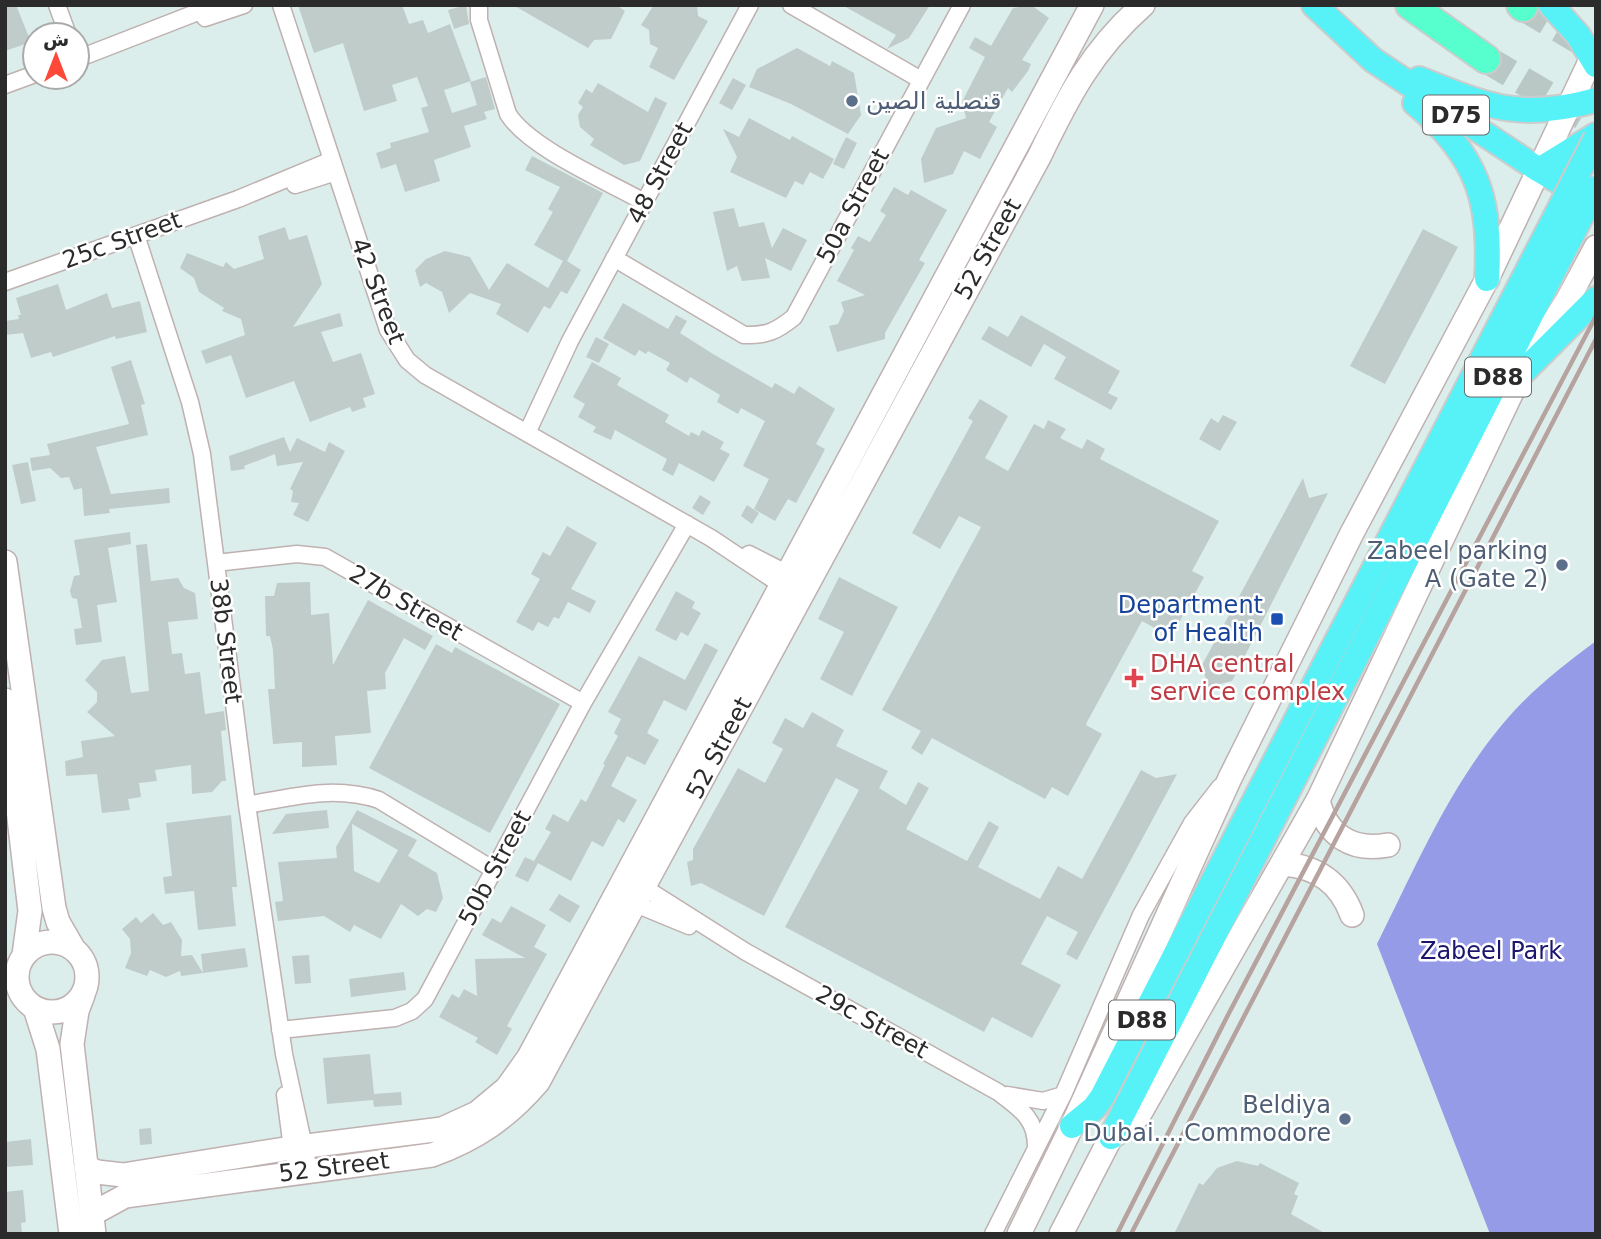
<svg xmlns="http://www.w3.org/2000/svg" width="1601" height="1239" viewBox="0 0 1601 1239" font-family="'DejaVu Sans',Cairo,sans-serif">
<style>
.green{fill:#969be7}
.building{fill:#bfccca;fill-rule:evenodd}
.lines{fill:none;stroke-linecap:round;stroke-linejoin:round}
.highway-tunnel{stroke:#b9c7c5;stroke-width:28;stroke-dasharray:28 14;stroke-linecap:butt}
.street-casing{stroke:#bfb1b0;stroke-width:19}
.secondary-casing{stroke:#bfb1b0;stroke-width:26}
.primary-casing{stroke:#ccc;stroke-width:28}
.highway-casing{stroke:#ccc;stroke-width:32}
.street{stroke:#fff;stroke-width:16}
.secondary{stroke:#fff;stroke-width:23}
.primary{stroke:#57f2f8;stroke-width:24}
.highway{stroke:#56ffcd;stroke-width:28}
.rail{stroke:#b6a29f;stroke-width:4.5}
.primary-bridge-casing{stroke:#ccc;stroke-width:28;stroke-linecap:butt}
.primary-bridge{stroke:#57f2f8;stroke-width:24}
.service-dot{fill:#5c6f8a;stroke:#fff;stroke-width:2.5}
.transit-dot{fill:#1a4fb4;stroke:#fff;stroke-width:2.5}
.health-dot{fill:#e0444e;stroke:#fff;stroke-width:2.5}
.labels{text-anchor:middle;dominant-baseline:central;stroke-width:5;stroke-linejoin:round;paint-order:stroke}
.shield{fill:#fff;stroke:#6b6b6b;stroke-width:2}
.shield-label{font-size:23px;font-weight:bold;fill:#2b2b2b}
.service-label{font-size:24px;fill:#4e5e75;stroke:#fff;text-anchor:end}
.street-label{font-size:24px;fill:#2b2b2b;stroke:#fff}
.transit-label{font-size:24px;fill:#164399;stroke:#fff;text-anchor:end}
.health-label{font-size:24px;fill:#be3a42;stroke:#fff;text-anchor:start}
.park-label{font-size:24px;fill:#1c166d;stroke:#fff}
</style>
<rect width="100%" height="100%" fill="#dceeeb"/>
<path class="green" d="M1596 641V1234H1490L1377 944C1414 870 1448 790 1501 726 1528 693 1562 666 1596 641Z"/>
<path class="building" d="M5 5H16L31 42 5 51Z
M298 5H402L409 24 423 20 428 33 450 24 471 81 444 90 452 113 477 105 470 82 486 77 495 109 484 112 487 119 464 126 471 147 434 160 440 181 405 192 396 164 381 169 376 153 391 148 390 143 429 132 421 108 428 106 417 77 392 85 397 101 364 111 343 43 314 53Z
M466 5 469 24 454 29 448 10Z
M513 5H616L625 11 611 39 594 40 588 48Z
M654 5H697L698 16 708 21 674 80 649 67 658 48 650 44 649 30 641 25Z
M842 5H930L909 38 887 49 896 35Z
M1031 5 1049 18 1022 60 1031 64 1028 71 1012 92 1008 88 989 122 997 127 980 159 964 151 953 174 924 183 921 159 936 128 966 118 962 102 985 57 969 48 975 37 991 46 1013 8Z
M797 48 830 66 832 61 854 73 861 115 848 134 791 104 749 87 757 69Z
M733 78 746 85 732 110 719 103Z
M598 83 648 112 655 97 667 103 640 161 624 165 590 145 594 139 580 127 578 115 583 107 578 103 586 89 592 93Z
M749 118 790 140 792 136 834 159 823 179 810 172 803 185 795 181 786 198 730 172 737 157 723 129 739 137Z
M846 137 857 143 844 169 833 164Z
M532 156 603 193 567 261 581 270 567 294 561 291 550 309 544 306 528 333 496 314 501 304 470 293 449 313 442 292 426 283 420 287 415 270 426 259 445 251 470 257 489 290 507 263 548 288 563 261 534 245 553 212 548 209 560 187 525 170Z
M894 187 908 195 911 190 947 210 919 260 925 263 885 333V339L837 352 829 326 838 324 844 311 841 302 865 295 837 281 854 250 851 248 858 236 870 242 886 215 880 211Z
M734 208 739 227 764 222 772 248 783 228 807 240 791 271 765 258 770 278 742 281 737 266 727 271 713 212Z
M285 227 289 240 307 235 322 284 293 327 340 313 343 326 321 332 333 362 361 353 375 394 363 398 366 407 352 412 350 407 310 422 294 381 246 398 231 355 206 364 201 351 245 335 241 319 222 311 224 308 199 292 194 278 180 268 187 253 223 267 226 262 234 269 264 259 258 236Z
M1423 229 1458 247 1385 384 1350 366Z
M58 284 66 310 107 293 112 308 140 301 147 332 116 339 115 336 53 357 51 352 31 358 23 333 5 335V321L19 319 18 315H21L16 298Z
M623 303 668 329 676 315 687 321 680 333 713 354 772 388 775 383 794 394 799 386 835 409 816 444 825 449 819 461 796 503 788 499 775 521 754 509 769 479 743 466 765 421 741 408 738 414 717 402 720 395 690 377 687 383 666 370 670 363 648 351 646 354 639 350 635 356 603 338Z
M1021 315 1120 371 1108 393 1118 398 1111 410 1054 379 1066 357 1044 344 1031 367 981 339 989 326 1008 337Z
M596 337 609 344 599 363 586 357Z
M131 360 145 404 141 405 148 435 96 447 111 494 169 488 170 503 109 509 110 513 84 516 82 488 74 490 69 477 61 478 50 468 32 471 30 458 50 455 47 444 129 424 111 367Z
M592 362 621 378 617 385 669 415 665 422 689 436 691 432 699 436 702 430 724 442 720 449 730 454 714 482 679 463 673 476 662 470 667 459 615 430 611 440 593 432 596 427 578 417 585 404 573 397Z
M980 399 1008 416 985 458 1008 471 1034 424 1044 429 1048 420 1066 429 1060 438 1082 449 1087 439 1105 449 1100 459 1219 521 1192 571 1204 577 1171 637 1142 621 1087 722 1086 725 1102 734 1068 796 1052 787 1045 799 932 738 922 755 911 748 921 731 882 710 981 527 959 516 940 549 912 533 973 421 968 418Z
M1223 415 1237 422 1220 451 1199 439 1211 418 1218 423Z
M284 437 290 452 297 438 325 452 329 442 345 451 308 522 293 515 299 503 291 502 293 491 290 489 303 462 277 466 275 454 244 466 245 469 231 471 229 456Z
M28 462 36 501 21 504 12 465Z
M1303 478 1309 498 1328 493 1232 681 1208 687 1202 665Z
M700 495 711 502 703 515 692 508Z
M747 505 759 513 752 524 741 516Z
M567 526 597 543 571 589 596 601 590 613 568 602 559 619 554 617 548 627 538 622 533 631 516 622 540 579 531 574 543 552 550 556Z
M130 532 131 544 108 548 117 602 97 605 102 642 76 645 74 629 82 628 77 599 72 598 70 591 74 576 80 575 74 540Z
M147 544 151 581 178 578 184 588 195 593 198 619 168 622 172 654 182 653 185 674 200 672 205 714 224 711 226 730 221 731 226 781H222L212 792 192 794 191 765 155 770 157 781 139 783 141 797 128 799 130 810 102 813 97 774 66 776 65 761 83 757 81 741 115 736 87 712 97 702V692L85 680 102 660 125 656 131 693 149 691 136 545Z
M839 577 898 607 852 696 820 679 844 632 818 619Z
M310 582 311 615 329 613 333 665 368 600 433 636 425 650 404 638 385 673 386 689 367 691 371 733 335 736 337 765 302 767V742L273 744 268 689H275L273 650 270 636H266L265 596H274L277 583Z
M676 591 695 602 692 608 701 613 688 636 681 632 676 641 655 630Z
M705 643 718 650 686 711 664 700 647 733 659 740 645 765 627 756 611 786 637 800 624 823 618 819 603 847 592 841 571 881 534 861 551 832 545 829 553 814 568 822 581 799 586 802 605 765 603 764 618 736 614 733 621 719 608 712 639 656 685 680Z
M436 644 452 653 455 647 560 704 490 833 369 768Z
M812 712 844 730 836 746 888 771 879 788 906 805 918 782 929 788 906 829 967 861 989 821 999 827 978 867 1040 899 1058 866 1082 879 1141 770 1156 778 1177 774 1077 960 1066 954 1078 932 1047 916 1021 964 1061 985 1032 1038 992 1017 984 1032 785 927 859 790 836 778 764 916 701 883 691 886 687 862 693 860V849L738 768 765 783 783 749 772 743 785 718 803 728Z
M327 810 329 828 272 834 286 814Z
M357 810 417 840 408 856 437 873 443 898 436 912 427 909 418 916 401 904 381 939 354 925 350 932 324 916 278 921 275 902 283 901 278 862 337 858 336 847ZM352 824 398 850 379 883 354 871Z
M231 815 237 887H232L236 926 198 930 194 891 165 894 163 877 172 876 166 823Z
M525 857 538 863 528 882 515 876Z
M559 894 580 906 570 923 549 910Z
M511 906 546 925 534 947 547 954 507 1026 512 1029 497 1055 475 1042 478 1038 439 1017 452 994 459 998 464 989 477 996 475 959 525 958 482 935 492 918 501 923Z
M153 913 163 925 171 922 182 940 181 956 192 955 203 973 201 954 245 948 248 967 203 973 181 976 180 971 166 977 150 970 147 976 125 968 131 953 130 939 122 929 136 917 141 923Z
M309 955 311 983 295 984 292 956Z
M404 972 406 990 351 997 349 979Z
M370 1054 374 1094 401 1092 402 1105 374 1107 373 1100 327 1104 323 1058Z
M151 1128 152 1144 140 1145 139 1129Z
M31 1139 33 1165 5 1167V1142Z
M1237 1161 1258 1166 1260 1163 1299 1183 1294 1194 1298 1196 1291 1214 1326 1234H1174L1199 1183 1203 1185 1217 1168Z
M23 1190 26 1222 21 1223 22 1234H5V1192Z"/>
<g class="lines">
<path class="highway-tunnel" d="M1523 7 1584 43
M1486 59 1596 124"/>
<defs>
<path id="street" d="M57 5 68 35
M281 5 388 330 407 360 425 375 711 538 789 590
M479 5V20L508 114C529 148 607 181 644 202
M791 5 921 80
M205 18 244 5
M77 59 216 5
M5 85 35 74
M295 185 336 172
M136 235 190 402 202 454 247 805 284 1054 309 1170
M614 258 744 335C766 336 777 331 794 317L962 5
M5 282 238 199 332 160
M527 433 570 341 750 5
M749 554 794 577
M216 563 297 554 325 557 583 703
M247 805C292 797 334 785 379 800L494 870
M637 883 746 952 998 1092C1019 1108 1036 1118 1036 1146
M626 900 689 926
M280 1030 395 1018 412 1011 425 999 583 703 687 524
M285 1095 293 1156
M1007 1095 1043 1101 1063 1095
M993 1234 1063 1095 1141 915 1192 823 1220 787"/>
<path id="secondary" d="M5 562 54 908 58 922 73 948
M5 700 30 911 24 955
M1318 800C1326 835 1352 852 1388 845
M1284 864C1318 867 1340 883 1352 915
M17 977a35 35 0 1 1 70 0a35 35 0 1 1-70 0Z
M83 995 77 1011 72 1044 94 1234
M35 1008 48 1049 71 1234
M86 1167 97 1172 123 1175 291 1148 442 1129 477 1113 507 1088 529 1057 1092 5
M92 1214 125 1196 432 1155C476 1139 507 1118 538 1082L1039 157C1068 97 1091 51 1143 5
M1019 1234 1072 1126 1230 778 1352 533 1487 279 1596 49
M1061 1234 1111 1137 1128 1127 1139 1115 1318 800 1520 375 1567 301 1596 247"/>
<path id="primary" d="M1314 5 1373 60 1539 170 1587 198
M1551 5 1578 35 1596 65
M1419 79C1490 107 1519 121 1596 100
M1415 103C1477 155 1492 200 1487 279
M1539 170 1596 135
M1520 375 1596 299
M1072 1126 1094 1108 1102 1097 1562 204
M1111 1137 1583 213"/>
<path id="highway" d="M1410 5 1486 59
M1521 5 1523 7"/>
</defs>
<use href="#street" class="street-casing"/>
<use href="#secondary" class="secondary-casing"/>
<use href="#primary" class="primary-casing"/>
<use href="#highway" class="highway-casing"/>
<use href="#street" class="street"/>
<use href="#secondary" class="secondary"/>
<use href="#primary" class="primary"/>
<use href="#highway" class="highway"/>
<path class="rail" d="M1117 1234 1229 1013 1596 316
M1131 1234 1596 339"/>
<defs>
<path id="primary-bridge" d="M1562 204 1596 138
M1583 213 1596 188"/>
</defs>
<use href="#primary-bridge" class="primary-bridge-casing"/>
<use href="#primary-bridge" class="primary-bridge"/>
</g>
<g class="service-dot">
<circle cx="852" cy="101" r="7"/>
<circle cx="1562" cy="565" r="7"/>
<circle cx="1345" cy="1119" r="7"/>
</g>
<rect class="transit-dot" x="1270" y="612" width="14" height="14" rx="3.5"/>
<path class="health-dot" d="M1130.5 667.5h7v7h7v7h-7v7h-7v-7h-7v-7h7z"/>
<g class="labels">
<g class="shield">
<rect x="1423" y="95.5" width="66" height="39" rx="5"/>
<rect x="1465" y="357.5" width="66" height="39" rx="5"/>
<rect x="1109" y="1000.5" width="66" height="39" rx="5"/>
</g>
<g class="shield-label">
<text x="1456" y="115">D75</text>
<text x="1498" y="377">D88</text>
<text x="1142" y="1020">D88</text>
</g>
<g class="service-label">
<text x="866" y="101" text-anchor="start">قنصلية الصين</text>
<text x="1548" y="551">Zabeel parking<tspan x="1548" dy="28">A (Gate 2)</tspan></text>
<text x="1331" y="1105">Beldiya<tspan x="1331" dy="28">Dubai....Commodore</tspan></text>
</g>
<g class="street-label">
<text transform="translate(660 173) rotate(-62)">48 Street</text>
<text transform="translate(853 206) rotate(-62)">50a Street</text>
<text transform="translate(122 240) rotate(-20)">25c Street</text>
<text transform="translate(988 249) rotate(-61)">52 Street</text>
<text transform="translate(378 291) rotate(69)">42 Street</text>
<text transform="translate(406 603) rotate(30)">27b Street</text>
<text transform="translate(226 641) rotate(83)">38b Street</text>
<text transform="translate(719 748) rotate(-62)">52 Street</text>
<text transform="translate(495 868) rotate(-62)">50b Street</text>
<text transform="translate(872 1022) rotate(29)">29c Street</text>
<text transform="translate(334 1167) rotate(-7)">52 Street</text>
</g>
<g class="transit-label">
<text x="1263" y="605">Department<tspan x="1263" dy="28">of Health</tspan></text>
</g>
<g class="health-label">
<text x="1150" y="664">DHA central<tspan x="1150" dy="28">service complex</tspan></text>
</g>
<g class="park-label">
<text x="1491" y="951">Zabeel Park</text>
</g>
</g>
<rect width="1601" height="1239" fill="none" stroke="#2b2b2b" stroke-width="14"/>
<g transform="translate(56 56)"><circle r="33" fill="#ffffff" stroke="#aaaaaa" stroke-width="2"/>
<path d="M0-5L12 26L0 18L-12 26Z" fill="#ff4938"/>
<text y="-10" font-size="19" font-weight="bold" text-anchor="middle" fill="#2b2b2b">ش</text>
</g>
</svg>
